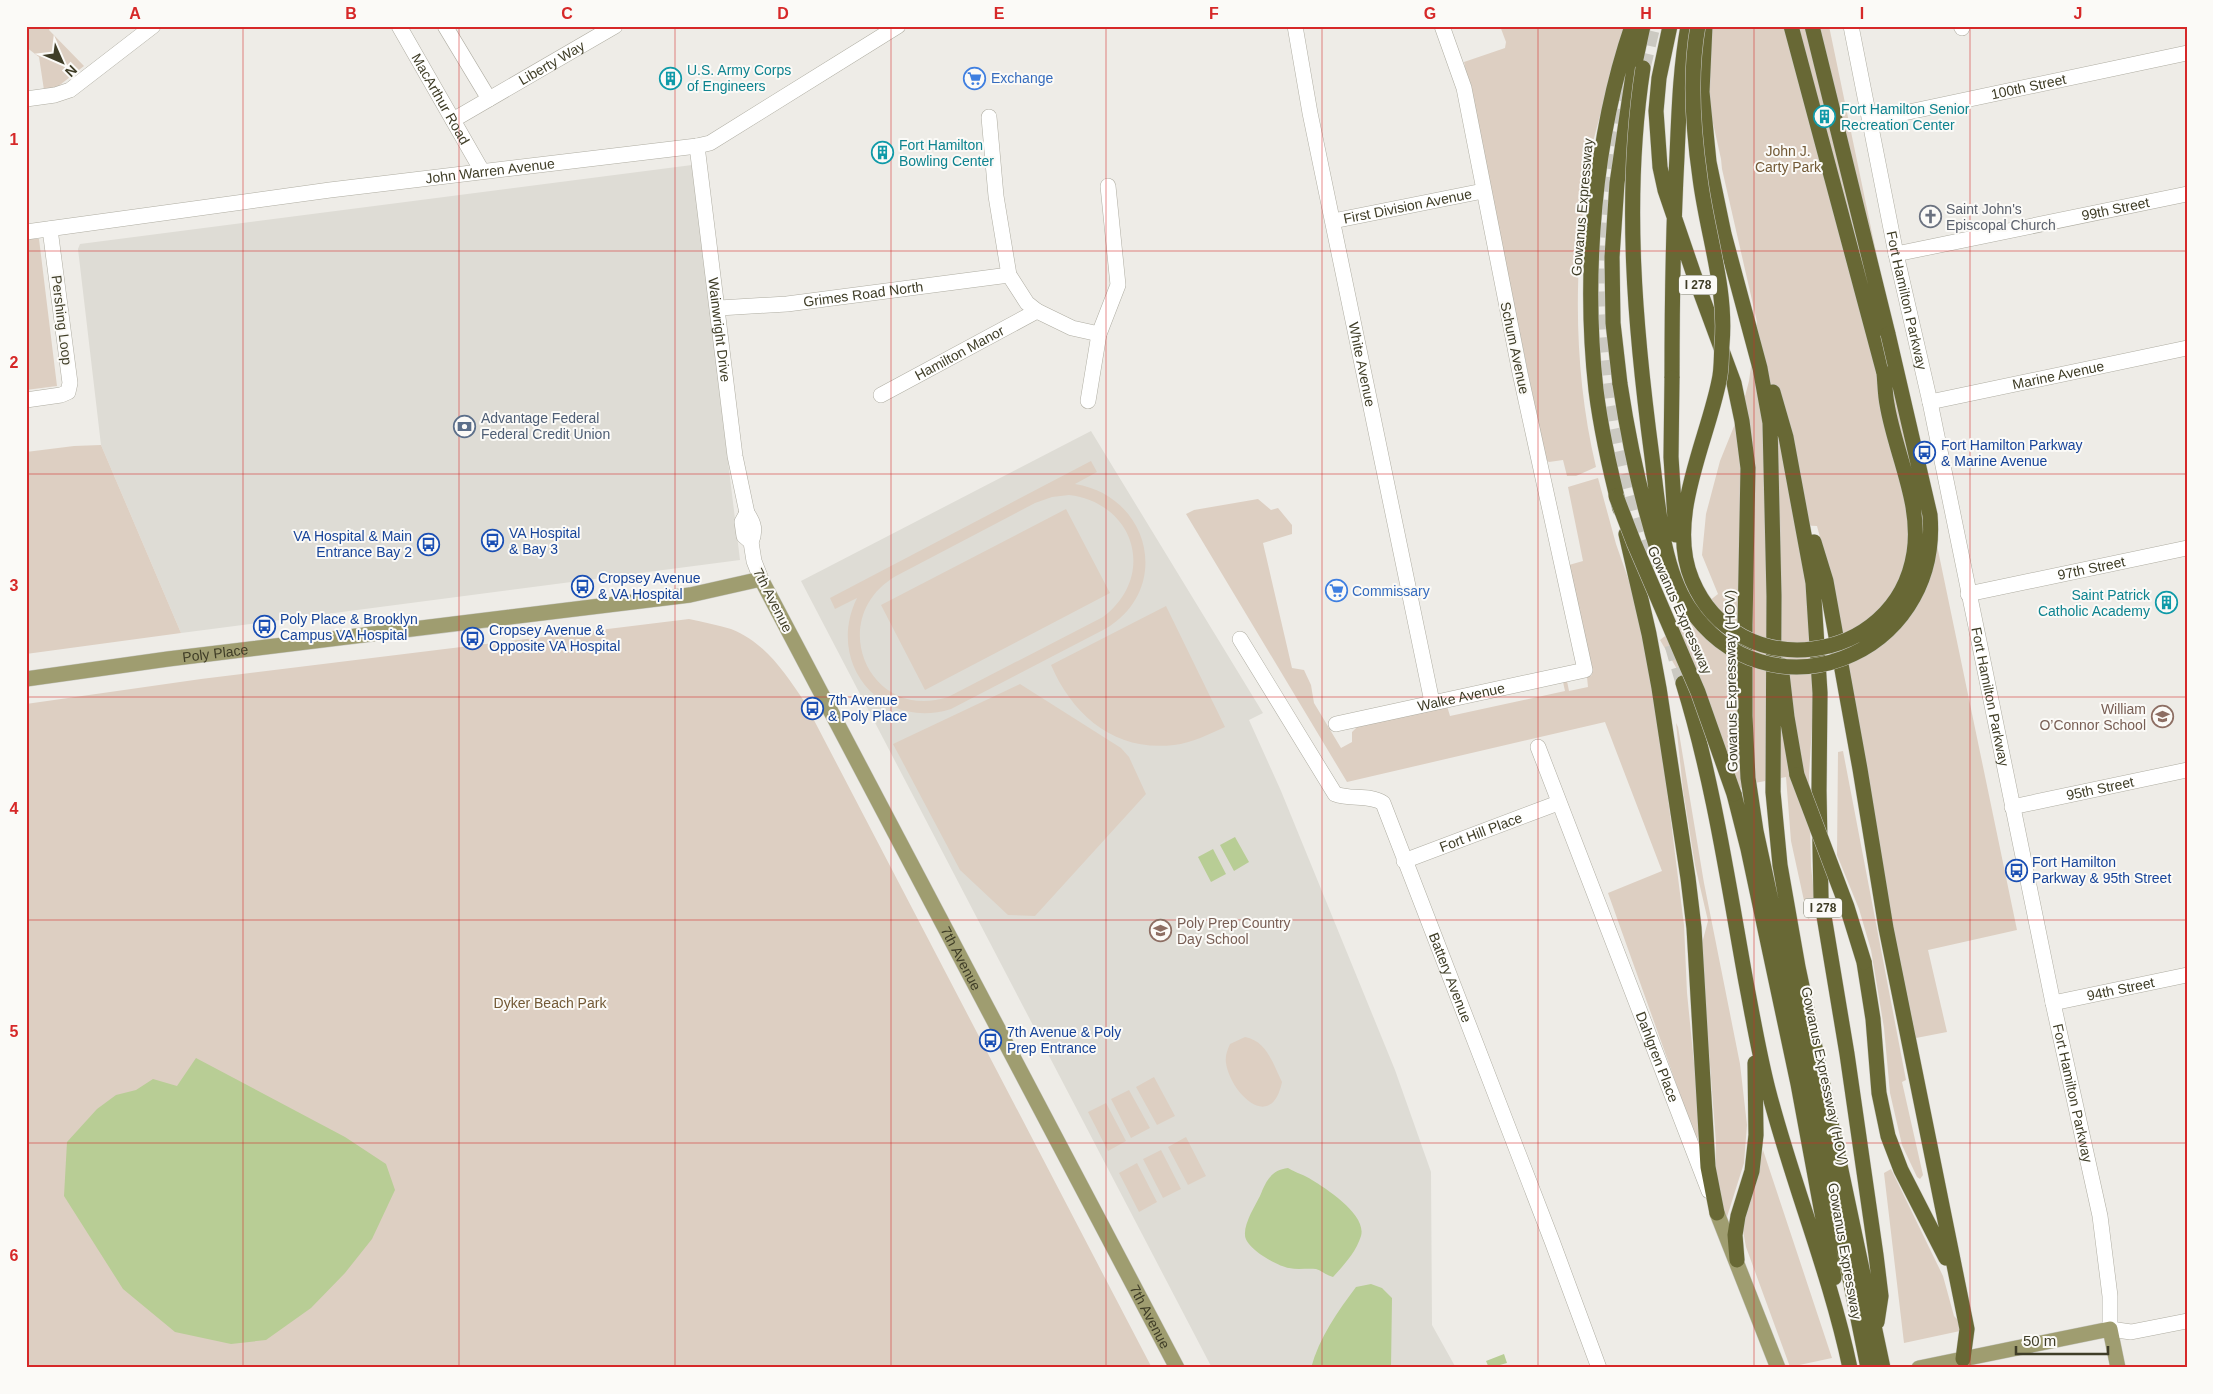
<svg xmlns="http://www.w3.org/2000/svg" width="2213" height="1394" viewBox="0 0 2213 1394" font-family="Arial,sans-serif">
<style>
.built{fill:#dedcd5}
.green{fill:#ddcfc2;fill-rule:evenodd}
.water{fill:#b8cd95}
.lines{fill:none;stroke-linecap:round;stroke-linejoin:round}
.highway-tunnel{stroke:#cbc9c1;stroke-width:15;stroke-dasharray:15 8;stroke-linecap:butt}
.minor-casing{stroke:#afada2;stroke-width:16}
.major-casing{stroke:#c9c9c3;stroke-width:16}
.highway-casing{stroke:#c9c9c3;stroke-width:16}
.minor{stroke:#fff;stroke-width:15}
.major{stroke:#9f9d70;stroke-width:15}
.highway{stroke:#686835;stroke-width:15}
.highway-bridge-casing{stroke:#c9c9c3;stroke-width:16;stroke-linecap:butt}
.highway-bridge{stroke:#686835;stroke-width:15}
.grid{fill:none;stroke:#d62828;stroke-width:1;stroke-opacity:0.55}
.labels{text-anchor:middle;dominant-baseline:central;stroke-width:4;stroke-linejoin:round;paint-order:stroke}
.shield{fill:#fbfaf7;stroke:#777665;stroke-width:1}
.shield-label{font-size:12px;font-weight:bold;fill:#3f3d27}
.street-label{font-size:14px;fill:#3f3d27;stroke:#fbfaf7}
.culture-label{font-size:14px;fill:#0d838f;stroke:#fbfaf7;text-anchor:start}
.shop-label{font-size:14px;fill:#366cbe;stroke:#fbfaf7;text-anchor:start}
.park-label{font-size:14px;fill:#725935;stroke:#fbfaf7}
.worship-label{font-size:14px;fill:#5b616d;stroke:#fbfaf7;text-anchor:start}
.service-label{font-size:14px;fill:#4e5e75;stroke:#fbfaf7;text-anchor:start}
.transit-label{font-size:14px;fill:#164399;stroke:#fbfaf7;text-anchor:start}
.education-label{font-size:14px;fill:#785e54;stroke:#fbfaf7;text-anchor:end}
.neatline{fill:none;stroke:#d62828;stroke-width:2}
.grid-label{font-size:16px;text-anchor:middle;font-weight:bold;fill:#d62828}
</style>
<rect width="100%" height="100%" fill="#eeece7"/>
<path class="built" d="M692 165 740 560 181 633 101 445 78 249 80 244Z
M1091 431 1263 713 1249 720 1281 791 1395 1070 1431 1172 1432 1325 1456 1368H1212L801 581Z"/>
<path class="green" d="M26 26H51L49 30 84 66 56 88 44 90 39 57 26 47Z
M1500 26H1628C1612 76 1595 125 1586 176 1584 191 1583 207 1582 222 1574 303 1577 387 1596 467L1576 476H1567L1563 460 1549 462 1546 460 1464 62 1505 48 1506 42Z
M1694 26H1829L2017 930 1928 950 1947 1032 1916 1038 1875 837 1831 579 1817 526 1796 525 1812 626 1813 710 1809 775 1811 866 1816 915 1808 919 1791 841 1786 777 1744 785 1741 788 1721 776 1688 688 1660 640 1718 594 1702 555 1706 514 1720 461 1743 404 1749 381 1757 322 1722 169 1721 159 1697 51Z
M26 238 39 239 57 386 26 390Z
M101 445 181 633 26 654V452L74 446Z
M1091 461 1097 472 1075 484C1150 496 1173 589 1105 629L951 709C881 731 825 663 857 598L835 609 830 598ZM1069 495C1135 503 1157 576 1103 617L948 697C869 723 824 618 896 576L1035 503 1052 497Z
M1598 478 1616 544 1636 601 1655 695 1684 925 1687 993 1700 1123 1697 1142 1608 893 1662 871 1605 722 1347 782 1186 514 1194 510 1258 499 1271 510 1278 508 1292 525V534L1263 543 1292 668 1304 670 1311 685 1314 703 1341 748 1352 742V732L1358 726 1447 706 1450 716 1565 691 1563 682 1567 681 1569 691 1588 687 1587 677 1592 675 1569 565 1583 561 1568 487Z
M1066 509 1110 593 925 690 881 605Z
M1166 606 1225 727C1209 734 1192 743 1174 745 1115 752 1073 716 1051 665Z
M689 619C703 622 718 625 731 629 766 643 784 672 804 701L1152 1368H26V704L201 679Z
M1020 684 1121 748 1129 757 1146 794 1035 916 1008 915 960 870 893 744Z
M1676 723 1678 727 1704 883 1740 1064 1747 1125 1744 1163 1726 1220 1715 1178 1716 1143 1701 947 1708 921 1695 865 1683 790Z
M1843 751 1906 1080 1902 1082 1923 1175 1920 1179 1917 1177 1902 1145 1890 1093 1884 1028 1871 950 1859 909 1837 855 1838 752Z
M1245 1037C1267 1041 1273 1064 1282 1082 1271 1134 1230 1092 1226 1063 1225 1056 1227 1051 1230 1044Z
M1154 1077 1175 1116 1157 1125 1136 1087Z
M1129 1090 1150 1128 1131 1138 1111 1099Z
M1106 1103 1126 1141 1108 1151 1088 1112Z
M1186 1137 1206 1176 1188 1185 1168 1147Z
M1161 1150 1181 1189 1163 1198 1143 1159Z
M1763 1150 1832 1358 1790 1367 1746 1247 1742 1225 1751 1197Z
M1137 1163 1157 1202 1139 1212 1119 1173Z
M1891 1169 1943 1276 1954 1316 1959 1321 1960 1331 1904 1343 1884 1173Z"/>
<path class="water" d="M1235 837 1249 862 1234 871 1220 845Z
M1213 849 1226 874 1211 882 1198 857Z
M196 1058 345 1137 386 1164 395 1190 372 1239 345 1273 311 1308 266 1340 231 1344 175 1332 123 1289 64 1196 67 1142 97 1109 116 1095 136 1090 153 1079 177 1086Z
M1288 1168C1296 1173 1305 1175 1312 1180 1327 1189 1367 1215 1361 1236 1356 1252 1344 1265 1333 1277 1326 1275 1322 1271 1316 1269 1307 1268 1298 1270 1289 1268 1277 1266 1245 1248 1245 1235 1244 1223 1255 1206 1260 1196 1266 1181 1271 1170 1288 1168Z
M1371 1284 1382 1288 1392 1298 1391 1368H1311C1319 1338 1338 1311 1356 1287Z
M1504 1354 1507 1363 1489 1368 1486 1361Z"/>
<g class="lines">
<path class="highway-tunnel" d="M1629 64C1597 179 1593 303 1613 421 1622 470 1636 519 1650 568
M1643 68 1653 26
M1672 645 1683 683"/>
<defs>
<g id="minor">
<path id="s1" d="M399 26 482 171"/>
<path d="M445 26 489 99"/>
<path id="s2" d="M1295 26 1310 113 1432 702"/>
<path id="s3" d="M1851 26 1896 254 1930 402 2053 1003 2100 1216 2110 1296V1329L2131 1332 2187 1321"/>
<path d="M1961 26 1962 28"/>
<path d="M26 99 55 95 70 90 153 26"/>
<path d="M989 117 996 196 1009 275 1027 303 1037 311 1072 328 1099 334"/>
<path id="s4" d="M453 120 615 26"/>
<path id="s5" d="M1871 120 2187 53"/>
<path id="s6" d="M697 146 735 456 747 513C754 523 756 531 751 542"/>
<path id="s7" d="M1333 221 1483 191"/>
<path id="s8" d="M26 232 330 190 697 146 710 143 898 26"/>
<path id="s9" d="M1896 254 2187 194"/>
<path id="s10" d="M719 308 787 304 1009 275"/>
<path id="s11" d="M881 395 1037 311"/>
<path d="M26 400 61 395 68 392 70 383 50 229"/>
<path d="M1088 401 1099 334 1118 285 1108 186"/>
<path id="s12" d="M1930 402 2187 348"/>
<path d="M747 513 742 522 744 536 751 542 754 561 761 579"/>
<path id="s13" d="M1968 594 2187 548"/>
<path id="s14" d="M1240 639 1335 794C1351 800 1369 794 1383 803L1552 1241 1599 1368"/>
<path id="s15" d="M1336 724 1585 670 1520 373 1464 88 1442 26"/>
<path id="s16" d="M1538 747 1709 1191"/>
<path id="s17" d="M2012 807 2187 770"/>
<path id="s18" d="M1404 861 1558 803"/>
<path id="s19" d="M2053 1003 2187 975"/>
</g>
<g id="major">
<path id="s20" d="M26 679 168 659 690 595 761 579 1177 1368"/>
<path d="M1717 1213 1778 1368"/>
<path d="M1919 1368 2110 1329 2118 1368"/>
</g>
<path id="highway" d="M1670 26 1659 78 1656 111 1660 167 1665 190 1693 272 1734 383 1742 421 1748 468 1745 625V716L1748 778 1756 831 1804 1052 1868 1368
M1705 26 1702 92 1709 162 1724 234 1760 368 1770 423 1774 596 1773 792 1780 865 1798 967 1883 1368
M1791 26 1884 373
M1812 26 1888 334
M1672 378C1672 304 1673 230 1677 156 1679 112 1680 70 1688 26
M1620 384 1613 323 1612 257 1617 183 1634 68 1643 26
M1773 392 1786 437 1813 583 1820 693 1819 791 1821 898 1847 1054 1876 1255 1881 1296 1877 1322
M1620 509C1610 470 1601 430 1596 390 1583 274 1594 137 1632 26
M1626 534 1649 634 1659 688 1688 878 1694 928 1708 1167 1717 1213
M1814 542 1826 581 1860 769 1886 928 1967 1329 1963 1359
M1781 665 1787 717 1797 775
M1683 683C1713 780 1728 882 1746 982 1753 1018 1759 1054 1768 1089 1792 1183 1830 1273 1850 1368
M1734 794 1748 849 1798 1084 1834 1278
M1864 962 1873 1019 1879 1093 1888 1136 1901 1170 1946 1258
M1737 1260 1735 1235 1738 1216 1752 1171 1756 1135 1755 1063"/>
</defs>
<use href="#minor" class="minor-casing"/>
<use href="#major" class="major-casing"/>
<use href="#highway" class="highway-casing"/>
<use href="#minor" class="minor"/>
<use href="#major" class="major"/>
<use href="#highway" class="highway"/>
<defs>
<path id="highway-bridge" d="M1698 26C1689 75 1693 129 1700 178 1707 234 1727 288 1722 344 1721 356 1722 369 1719 381 1707 442 1666 519 1692 580 1736 686 1896 667 1914 553 1922 503 1895 453 1887 404 1885 394 1885 383 1884 373
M1643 68C1623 197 1635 329 1652 457 1658 504 1662 566 1688 606 1766 724 1942 658 1930 515L1888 334
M1672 378 1671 457 1676 535
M1620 384C1629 443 1641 500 1660 558
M1616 496 1634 543 1698 692 1734 794
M1797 775 1847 907 1864 962"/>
</defs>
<use href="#highway-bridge" class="highway-bridge-casing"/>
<use href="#highway-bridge" class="highway-bridge"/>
</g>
<path class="grid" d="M243 26V1368M459 26V1368M675 26V1368M891 26V1368M1106 26V1368M1322 26V1368M1538 26V1368M1754 26V1368M1970 26V1368M26 251H2187M26 474H2187M26 697H2187M26 920H2187M26 1143H2187"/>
<defs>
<symbol id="building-ring" viewBox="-11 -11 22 22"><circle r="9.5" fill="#fbfaf7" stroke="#0f9aa8" stroke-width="1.5"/><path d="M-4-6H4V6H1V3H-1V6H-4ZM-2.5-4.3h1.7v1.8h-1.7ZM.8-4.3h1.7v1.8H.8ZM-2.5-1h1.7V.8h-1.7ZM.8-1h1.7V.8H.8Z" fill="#0f9aa8"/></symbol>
<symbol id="supermarket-ring" viewBox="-11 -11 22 22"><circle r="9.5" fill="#fbfaf7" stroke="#3f7fe0" stroke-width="1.5"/><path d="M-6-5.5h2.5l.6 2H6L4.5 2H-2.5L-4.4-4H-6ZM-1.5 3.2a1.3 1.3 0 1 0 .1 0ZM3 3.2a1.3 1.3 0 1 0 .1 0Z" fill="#3f7fe0"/></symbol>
<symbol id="church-ring" viewBox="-11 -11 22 22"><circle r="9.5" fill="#fbfaf7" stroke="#6b7280" stroke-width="1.5"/><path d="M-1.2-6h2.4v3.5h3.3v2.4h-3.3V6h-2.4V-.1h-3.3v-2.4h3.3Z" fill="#6b7280"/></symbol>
<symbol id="bank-ring" viewBox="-11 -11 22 22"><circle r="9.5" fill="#fbfaf7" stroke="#5c6f8a" stroke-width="1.5"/><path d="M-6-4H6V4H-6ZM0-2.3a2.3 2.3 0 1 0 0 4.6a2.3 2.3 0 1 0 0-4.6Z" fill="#5c6f8a"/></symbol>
<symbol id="bus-ring" viewBox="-11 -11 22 22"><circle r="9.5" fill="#fbfaf7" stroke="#1a4fb4" stroke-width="1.5"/><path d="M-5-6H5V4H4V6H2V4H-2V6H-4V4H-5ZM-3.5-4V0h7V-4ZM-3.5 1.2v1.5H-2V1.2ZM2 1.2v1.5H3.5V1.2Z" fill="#1a4fb4"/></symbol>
<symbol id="school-ring" viewBox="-11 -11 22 22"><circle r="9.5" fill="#fbfaf7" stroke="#8d6e63" stroke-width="1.5"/><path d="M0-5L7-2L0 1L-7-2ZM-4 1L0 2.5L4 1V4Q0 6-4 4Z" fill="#8d6e63"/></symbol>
</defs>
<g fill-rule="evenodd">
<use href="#building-ring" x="658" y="66" width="25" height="25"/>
<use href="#supermarket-ring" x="962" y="66" width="25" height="25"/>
<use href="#building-ring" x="1812" y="104" width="25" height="25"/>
<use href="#building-ring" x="870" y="140" width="25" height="25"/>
<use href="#church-ring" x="1918" y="204" width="25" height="25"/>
<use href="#bank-ring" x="452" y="414" width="25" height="25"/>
<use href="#bus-ring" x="1912" y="440" width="25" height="25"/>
<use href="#bus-ring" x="480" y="528" width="25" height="25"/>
<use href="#bus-ring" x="416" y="532" width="25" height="25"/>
<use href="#bus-ring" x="570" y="574" width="25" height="25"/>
<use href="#supermarket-ring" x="1324" y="578" width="25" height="25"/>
<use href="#building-ring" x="2154" y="590" width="25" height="25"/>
<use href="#bus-ring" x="252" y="614" width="25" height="25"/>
<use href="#bus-ring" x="460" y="626" width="25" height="25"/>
<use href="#bus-ring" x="800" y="696" width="25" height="25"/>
<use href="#school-ring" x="2150" y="704" width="25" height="25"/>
<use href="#bus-ring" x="2004" y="858" width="25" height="25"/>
<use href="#school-ring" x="1148" y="918" width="25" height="25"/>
<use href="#bus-ring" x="978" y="1028" width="25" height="25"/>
</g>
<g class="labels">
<g class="shield">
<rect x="1679" y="275.5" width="38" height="19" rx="4"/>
<rect x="1804" y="898.5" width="38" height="19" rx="4"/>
</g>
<g class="shield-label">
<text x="1698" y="285">I 278</text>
<text x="1823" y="908">I 278</text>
</g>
<g class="street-label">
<text stroke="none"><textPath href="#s4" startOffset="114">Liberty Way</textPath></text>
<text stroke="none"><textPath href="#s5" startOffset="161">100th Street</textPath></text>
<text stroke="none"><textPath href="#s1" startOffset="84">MacArthur Road</textPath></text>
<text stroke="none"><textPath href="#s8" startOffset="468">John Warren Avenue</textPath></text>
<text stroke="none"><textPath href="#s7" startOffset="76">First Division Avenue</textPath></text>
<text transform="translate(1582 207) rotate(-85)">Gowanus Expressway</text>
<text stroke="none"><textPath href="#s9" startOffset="224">99th Street</textPath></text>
<text stroke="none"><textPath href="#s10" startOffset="145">Grimes Road North</textPath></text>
<text stroke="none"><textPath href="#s3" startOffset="280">Fort Hamilton Parkway</textPath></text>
<text transform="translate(62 320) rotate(83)">Pershing Loop</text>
<text stroke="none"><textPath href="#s6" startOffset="185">Wainwright Drive</textPath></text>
<text transform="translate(1515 348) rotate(78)">Schum Avenue</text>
<text stroke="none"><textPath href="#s11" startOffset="89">Hamilton Manor</textPath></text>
<text stroke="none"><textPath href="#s2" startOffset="345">White Avenue</textPath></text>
<text stroke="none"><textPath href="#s12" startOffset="131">Marine Avenue</textPath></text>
<text stroke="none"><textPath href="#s13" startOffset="126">97th Street</textPath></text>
<text transform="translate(773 600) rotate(63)">7th Avenue</text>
<text transform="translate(1680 610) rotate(66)">Gowanus Expressway</text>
<text stroke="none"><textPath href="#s20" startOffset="191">Poly Place</textPath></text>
<text transform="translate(1731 681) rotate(-91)">Gowanus Expressway (HOV)</text>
<text stroke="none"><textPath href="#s3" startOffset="685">Fort Hamilton Parkway</textPath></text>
<text stroke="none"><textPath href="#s15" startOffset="128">Walke Avenue</textPath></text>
<text stroke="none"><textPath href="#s17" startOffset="90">95th Street</textPath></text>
<text stroke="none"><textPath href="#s18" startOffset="82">Fort Hill Place</textPath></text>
<text stroke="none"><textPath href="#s20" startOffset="1171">7th Avenue</textPath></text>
<text stroke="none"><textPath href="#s14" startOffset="418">Battery Avenue</textPath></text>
<text stroke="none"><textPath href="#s19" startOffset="69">94th Street</textPath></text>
<text stroke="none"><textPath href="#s16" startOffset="332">Dahlgren Place</textPath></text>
<text transform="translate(1825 1076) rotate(78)">Gowanus Expressway (HOV)</text>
<text stroke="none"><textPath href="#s3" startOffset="1090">Fort Hamilton Parkway</textPath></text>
<text transform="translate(1845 1251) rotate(80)">Gowanus Expressway</text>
<text stroke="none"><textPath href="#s20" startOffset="1576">7th Avenue</textPath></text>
</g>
<g class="culture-label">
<text x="687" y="70">U.S. Army Corps<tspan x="687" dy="16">of Engineers</tspan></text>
<text x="1841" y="109">Fort Hamilton Senior<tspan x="1841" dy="16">Recreation Center</tspan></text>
<text x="899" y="145">Fort Hamilton<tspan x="899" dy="16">Bowling Center</tspan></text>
<text x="2150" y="595" text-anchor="end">Saint Patrick<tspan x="2150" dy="16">Catholic Academy</tspan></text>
</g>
<g class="shop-label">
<text x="991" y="78">Exchange</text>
<text x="1352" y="591">Commissary</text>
</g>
<g class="park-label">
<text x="1788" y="151">John J.<tspan x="1788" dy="16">Carty Park</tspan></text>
<text x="550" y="1003">Dyker Beach Park</text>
</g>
<g class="worship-label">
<text x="1946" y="209">Saint John's<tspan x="1946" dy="16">Episcopal Church</tspan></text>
</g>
<g class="service-label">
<text x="481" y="418">Advantage Federal<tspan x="481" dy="16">Federal Credit Union</tspan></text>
</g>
<g class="transit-label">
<text x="1941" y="445">Fort Hamilton Parkway<tspan x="1941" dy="16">&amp; Marine Avenue</tspan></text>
<text x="509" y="533">VA Hospital<tspan x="509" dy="16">&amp; Bay 3</tspan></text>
<text x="412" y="536" text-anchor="end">VA Hospital &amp; Main<tspan x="412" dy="16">Entrance Bay 2</tspan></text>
<text x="598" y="578">Cropsey Avenue<tspan x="598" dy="16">&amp; VA Hospital</tspan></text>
<text x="280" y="619">Poly Place &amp; Brooklyn<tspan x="280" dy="16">Campus VA Hospital</tspan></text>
<text x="489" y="630">Cropsey Avenue &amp;<tspan x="489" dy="16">Opposite VA Hospital</tspan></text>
<text x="828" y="700">7th Avenue<tspan x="828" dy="16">&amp; Poly Place</tspan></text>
<text x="2032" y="862">Fort Hamilton<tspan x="2032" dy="16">Parkway &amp; 95th Street</tspan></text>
<text x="1007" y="1032">7th Avenue &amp; Poly<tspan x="1007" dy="16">Prep Entrance</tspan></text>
</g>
<g class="education-label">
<text x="2146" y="709">William<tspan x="2146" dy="16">O’Connor School</tspan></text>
<text x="1177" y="923" text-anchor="start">Poly Prep Country<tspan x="1177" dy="16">Day School</tspan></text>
</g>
</g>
<rect width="2213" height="1394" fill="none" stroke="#fbfaf7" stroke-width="55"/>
<g transform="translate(62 62) rotate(135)" stroke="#fbfaf7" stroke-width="4" paint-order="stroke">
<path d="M0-4L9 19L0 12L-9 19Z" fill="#3f3d27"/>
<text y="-8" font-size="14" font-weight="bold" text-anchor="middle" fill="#3f3d27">N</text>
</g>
<path d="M2016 1346v8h92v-8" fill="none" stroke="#3f3d27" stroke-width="2.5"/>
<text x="2023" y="1346" font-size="15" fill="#3f3d27" stroke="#fbfaf7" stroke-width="4" paint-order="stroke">50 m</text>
<rect x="28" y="28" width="2158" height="1338" class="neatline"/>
<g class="grid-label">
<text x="135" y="19">A</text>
<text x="351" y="19">B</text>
<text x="567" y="19">C</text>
<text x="783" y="19">D</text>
<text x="999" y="19">E</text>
<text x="1214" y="19">F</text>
<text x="1430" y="19">G</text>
<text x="1646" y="19">H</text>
<text x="1862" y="19">I</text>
<text x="2078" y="19">J</text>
<text x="14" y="145">1</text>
<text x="14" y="368">2</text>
<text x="14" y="591">3</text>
<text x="14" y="814">4</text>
<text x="14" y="1037">5</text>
<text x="14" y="1261">6</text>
</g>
</svg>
